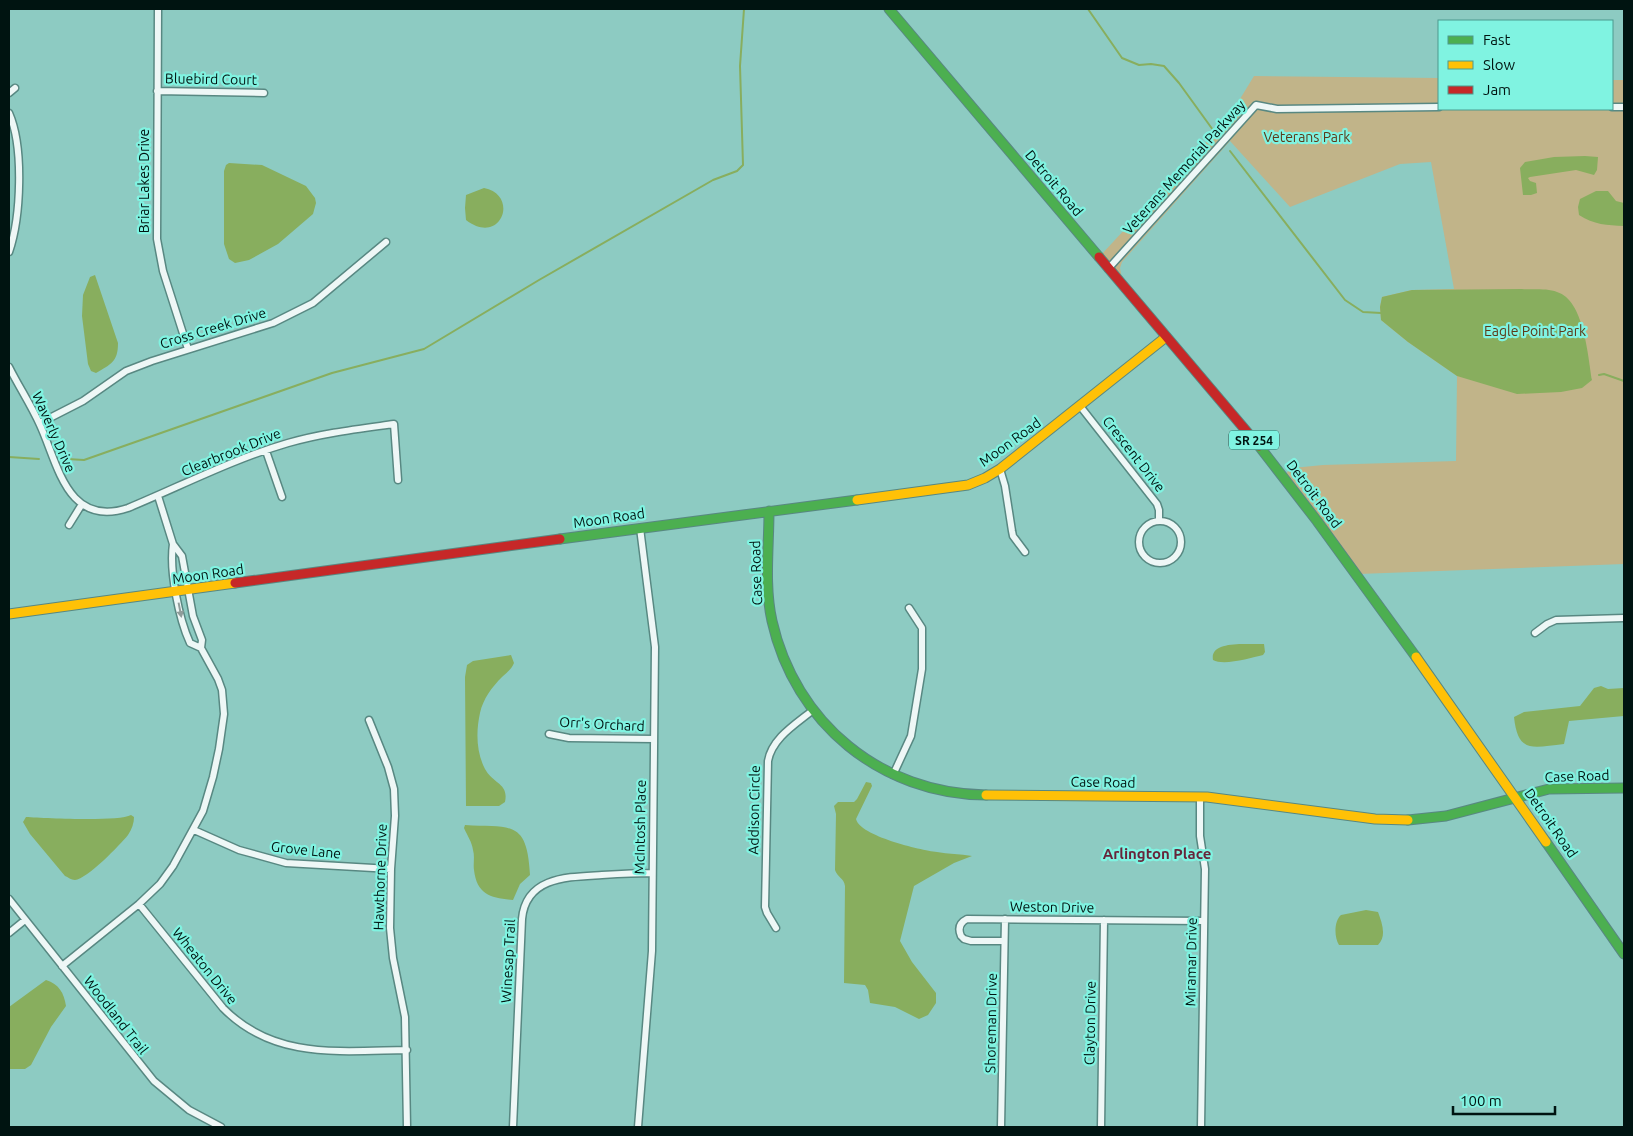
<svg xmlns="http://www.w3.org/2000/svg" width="1633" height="1136" viewBox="0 0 1633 1136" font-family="Ubuntu,sans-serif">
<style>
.green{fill:#c1b489}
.water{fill:#88ae5e}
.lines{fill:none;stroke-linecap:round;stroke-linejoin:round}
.stream{stroke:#88ae5e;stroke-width:2}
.street-casing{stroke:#588882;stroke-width:9}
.fast-casing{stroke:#588882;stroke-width:11}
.slow-casing{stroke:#588882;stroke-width:11}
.jam-casing{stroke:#588882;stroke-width:11}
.street{stroke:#eef7f6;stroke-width:6}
.fast{stroke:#4caf50;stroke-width:9}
.slow{stroke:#ffc107;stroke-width:9}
.jam{stroke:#c62828;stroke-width:9}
.oneway{fill:#8f9c9a}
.labels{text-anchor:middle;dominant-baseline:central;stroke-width:4.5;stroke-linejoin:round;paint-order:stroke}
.shield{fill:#80f3e1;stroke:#26574f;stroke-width:1}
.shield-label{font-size:12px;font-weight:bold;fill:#001411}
.street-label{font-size:14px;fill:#001411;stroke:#80f3e1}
.park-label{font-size:14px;fill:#5c3a19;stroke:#80f3e1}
.neighbourhood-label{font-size:15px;font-weight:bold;fill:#67243a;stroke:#80f3e1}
</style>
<rect width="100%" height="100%" fill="#8dcbc2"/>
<path class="green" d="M1254 76 1439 78V109H1612V80H1624V564L1359 574 1286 475 1288 471 1293 468 1323 465 1456 461 1457 376 1408 342 1381 320 1380 307 1382 297 1412 290 1454 289 1431 162 1400 164 1290 207 1230 141 1122 262 1120 268 1122 278 1101 255 1126 228 1140 216 1174 180 1232 112Z"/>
<path class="water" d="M1585 156 1598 157 1597 170 1594 175 1576 170 1530 177 1528 178 1530 181 1536 183 1537 193 1531 195H1523L1520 168 1525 162 1554 157Z
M229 163 262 165 306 186 315 198 316 203 313 214 278 244 249 260 235 263 229 259 224 244V171L226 165Z
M484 188C520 195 501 247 466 220L465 208 466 195Z
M1596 191H1608L1616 201 1624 203V226C1607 225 1594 225 1579 215L1578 207 1580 199Z
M95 275 118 343C118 362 111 364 96 373L91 371 88 364 82 316 83 295 90 277Z
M1522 289C1533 290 1547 288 1557 292 1584 300 1588 356 1592 380L1582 388 1561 392 1517 394 1457 376 1408 342 1381 320 1380 307 1382 297 1412 290Z
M1264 644 1265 652 1263 655C1250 658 1224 666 1213 660 1209 639 1251 645 1264 644Z
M511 655 514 663C511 670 507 672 502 677 492 687 483 699 480 713 476 731 476 752 485 769 493 784 509 783 505 802L499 806H466L465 677 467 665 473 661Z
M1601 686 1608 689 1624 688V716L1569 721 1564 744C1534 747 1518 755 1514 717L1524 712 1580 706 1594 688Z
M866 782 871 783 872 786 856 819C860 836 920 850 937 852 948 854 960 854 972 856L954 863 914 886 900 941 912 962 936 993V1003L928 1015 919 1019 895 1007 870 1003 868 990 865 985 844 983 845 886C844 878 837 877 835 870L836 814 834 806 838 802H854L857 799Z
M131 815 134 817C134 823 132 829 128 835 120 845 87 879 75 880 71 880 68 877 65 876L30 834 23 822 26 817C45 818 118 822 131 815Z
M465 825C511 828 527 819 530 875L520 884 513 900C491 898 477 895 474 870 473 864 475 857 473 850 472 842 467 835 464 828Z
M1366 910 1378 912C1382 923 1387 936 1378 945H1339C1334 937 1334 921 1341 915Z
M46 980C59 984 64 993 66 1006L51 1027 31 1065 25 1069H9V1007Z"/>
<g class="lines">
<path class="stream" d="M1088 9 1122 58 1139 65 1151 64 1164 66 1179 83 1213 130
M1230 151 1345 300 1363 312 1381 313
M1599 375 1604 374 1624 381
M9 457 39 459
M67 459 84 460 332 373 424 349 539 280 713 180 737 171 743 165 740 66 744 9"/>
<defs>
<path id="street" d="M158 9 157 239 163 271 188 349
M157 91 264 93
M9 93 15 88
M1612 107H1624
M9 113C24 147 21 217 9 252
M1108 269 1256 105 1277 109 1439 107
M9 367C19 387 31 405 40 425 58 464 67 528 128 508 181 486 233 459 288 443 323 433 358 429 394 424L398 480
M1080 406 1157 504 1159 510V521
M40 423 83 401 126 371 152 361 273 323 313 303 386 242
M266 451 282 497
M1000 469 1005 486 1012 531 1013 536 1025 552
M1139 542a21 21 0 1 1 42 0a21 21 0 1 1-42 0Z
M69 525 82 504
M173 544C169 571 179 619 190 643L201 648
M1535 633 1547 624 1556 620 1624 618
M369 720 388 767 394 789 395 816 391 869 390 928 393 958 405 1017 407 1127
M549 734 569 738 654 739
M893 775 911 736 922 669V628L909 608
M1200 797V836L1205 869 1201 1127
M194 830 239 850 286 863 391 869
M9 899 154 1081 189 1110 221 1127
M139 904 223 1008C274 1060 340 1051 407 1050
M776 928 767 913 765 907 768 761C772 738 796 724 813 710
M9 933 25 920
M1004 941H971L964 939 961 936C958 929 959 923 967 919L1204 921
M62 966 139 904 160 884 173 866 203 811 213 777 219 749 224 714 222 690 218 679 201 648 202 640 193 616 182 556 173 544 158 496
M513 1127 522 919C526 876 569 877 602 875 618 874 635 873 652 873
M638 1127 652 951 655 647 640 528
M1001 1127 1005 919
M1101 1127 1104 920"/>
<path id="fast" d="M889 9 1099 257
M1259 446 1317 521 1416 657
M769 511C769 547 764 585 772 621 795 723 881 794 986 795
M560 539 857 500
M1408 820 1446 816 1549 789 1624 788
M1546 842 1624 954"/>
<path id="slow" d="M857 500 968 485 985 478 1000 469 1166 337
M9 614 235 583
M1416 657 1546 842
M986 795 1207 797 1375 819 1408 820"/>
<path id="jam" d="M1099 257 1259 446
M235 583 560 539"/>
</defs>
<use href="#street" class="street-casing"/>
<use href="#fast" class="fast-casing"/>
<use href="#slow" class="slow-casing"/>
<use href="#jam" class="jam-casing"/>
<use href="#street" class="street"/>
<use href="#fast" class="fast"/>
<use href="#slow" class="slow"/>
<use href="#jam" class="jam"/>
</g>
<defs><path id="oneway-solid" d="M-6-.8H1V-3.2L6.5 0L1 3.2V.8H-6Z" transform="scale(1.25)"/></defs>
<use class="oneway" href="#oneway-solid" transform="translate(180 610) rotate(79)"/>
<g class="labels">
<rect class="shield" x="1229" y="430.5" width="50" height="19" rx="4"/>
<g class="shield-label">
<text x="1254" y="440">SR 254</text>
</g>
<g class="street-label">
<text transform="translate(211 79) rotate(1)">Bluebird Court</text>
<text transform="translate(1184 167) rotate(-48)">Veterans Memorial Parkway</text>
<text transform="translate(144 181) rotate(-90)">Briar Lakes Drive</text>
<text transform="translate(1054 183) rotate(50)">Detroit Road</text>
<text transform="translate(213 328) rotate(-17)">Cross Creek Drive</text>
<text transform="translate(54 432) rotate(66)">Waverly Drive</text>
<text transform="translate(1010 442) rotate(-36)">Moon Road</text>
<text transform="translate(231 452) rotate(-22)">Clearbrook Drive</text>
<text transform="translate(1134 454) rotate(52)">Crescent Drive</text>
<text transform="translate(1314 494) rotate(53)">Detroit Road</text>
<text transform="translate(609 518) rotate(-8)">Moon Road</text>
<text transform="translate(756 573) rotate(-92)">Case Road</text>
<text transform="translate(208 574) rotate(-8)">Moon Road</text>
<text transform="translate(602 724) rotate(3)">Orr's Orchard</text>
<text transform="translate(1577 776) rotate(-2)">Case Road</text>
<text transform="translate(1103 782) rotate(1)">Case Road</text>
<text transform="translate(754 810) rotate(-89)">Addison Circle</text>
<text transform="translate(1551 823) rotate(55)">Detroit Road</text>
<text transform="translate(640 827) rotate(-89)">McIntosh Place</text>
<text transform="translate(306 850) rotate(6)">Grove Lane</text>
<text transform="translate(380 877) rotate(-88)">Hawthorne Drive</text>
<text transform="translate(1052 907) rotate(1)">Weston Drive</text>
<text transform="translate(508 961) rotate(-87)">Winesap Trail</text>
<text transform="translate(1191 962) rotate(-89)">Miramar Drive</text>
<text transform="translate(205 966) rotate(51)">Wheaton Drive</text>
<text transform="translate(116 1015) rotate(52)">Woodland Trail</text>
<text transform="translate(991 1023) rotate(-89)">Shoreman Drive</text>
<text transform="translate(1090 1023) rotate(-89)">Clayton Drive</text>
</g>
<g class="park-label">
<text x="1307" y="137">Veterans Park</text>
<text x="1535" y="331">Eagle Point Park</text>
</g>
<g class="neighbourhood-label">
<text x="1157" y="853">Arlington Place</text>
</g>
</g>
<rect width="1633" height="1136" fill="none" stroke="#001411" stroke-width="20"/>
<rect x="1438" y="20" width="175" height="90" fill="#80f3e1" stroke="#4d9a8e"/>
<rect x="1448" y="36" width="25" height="8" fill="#4caf50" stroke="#4d9a8e"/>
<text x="1483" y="45" font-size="15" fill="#001411">Fast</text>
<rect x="1448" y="61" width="25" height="8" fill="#ffc107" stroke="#4d9a8e"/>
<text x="1483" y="70" font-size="15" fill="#001411">Slow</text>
<rect x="1448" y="86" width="25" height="8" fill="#c62828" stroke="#4d9a8e"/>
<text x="1483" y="95" font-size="15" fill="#001411">Jam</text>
<path d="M1453 1106v8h102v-8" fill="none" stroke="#001411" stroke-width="2.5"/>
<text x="1460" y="1106" font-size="15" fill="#001411" stroke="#80f3e1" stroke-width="4" paint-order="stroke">100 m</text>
</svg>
